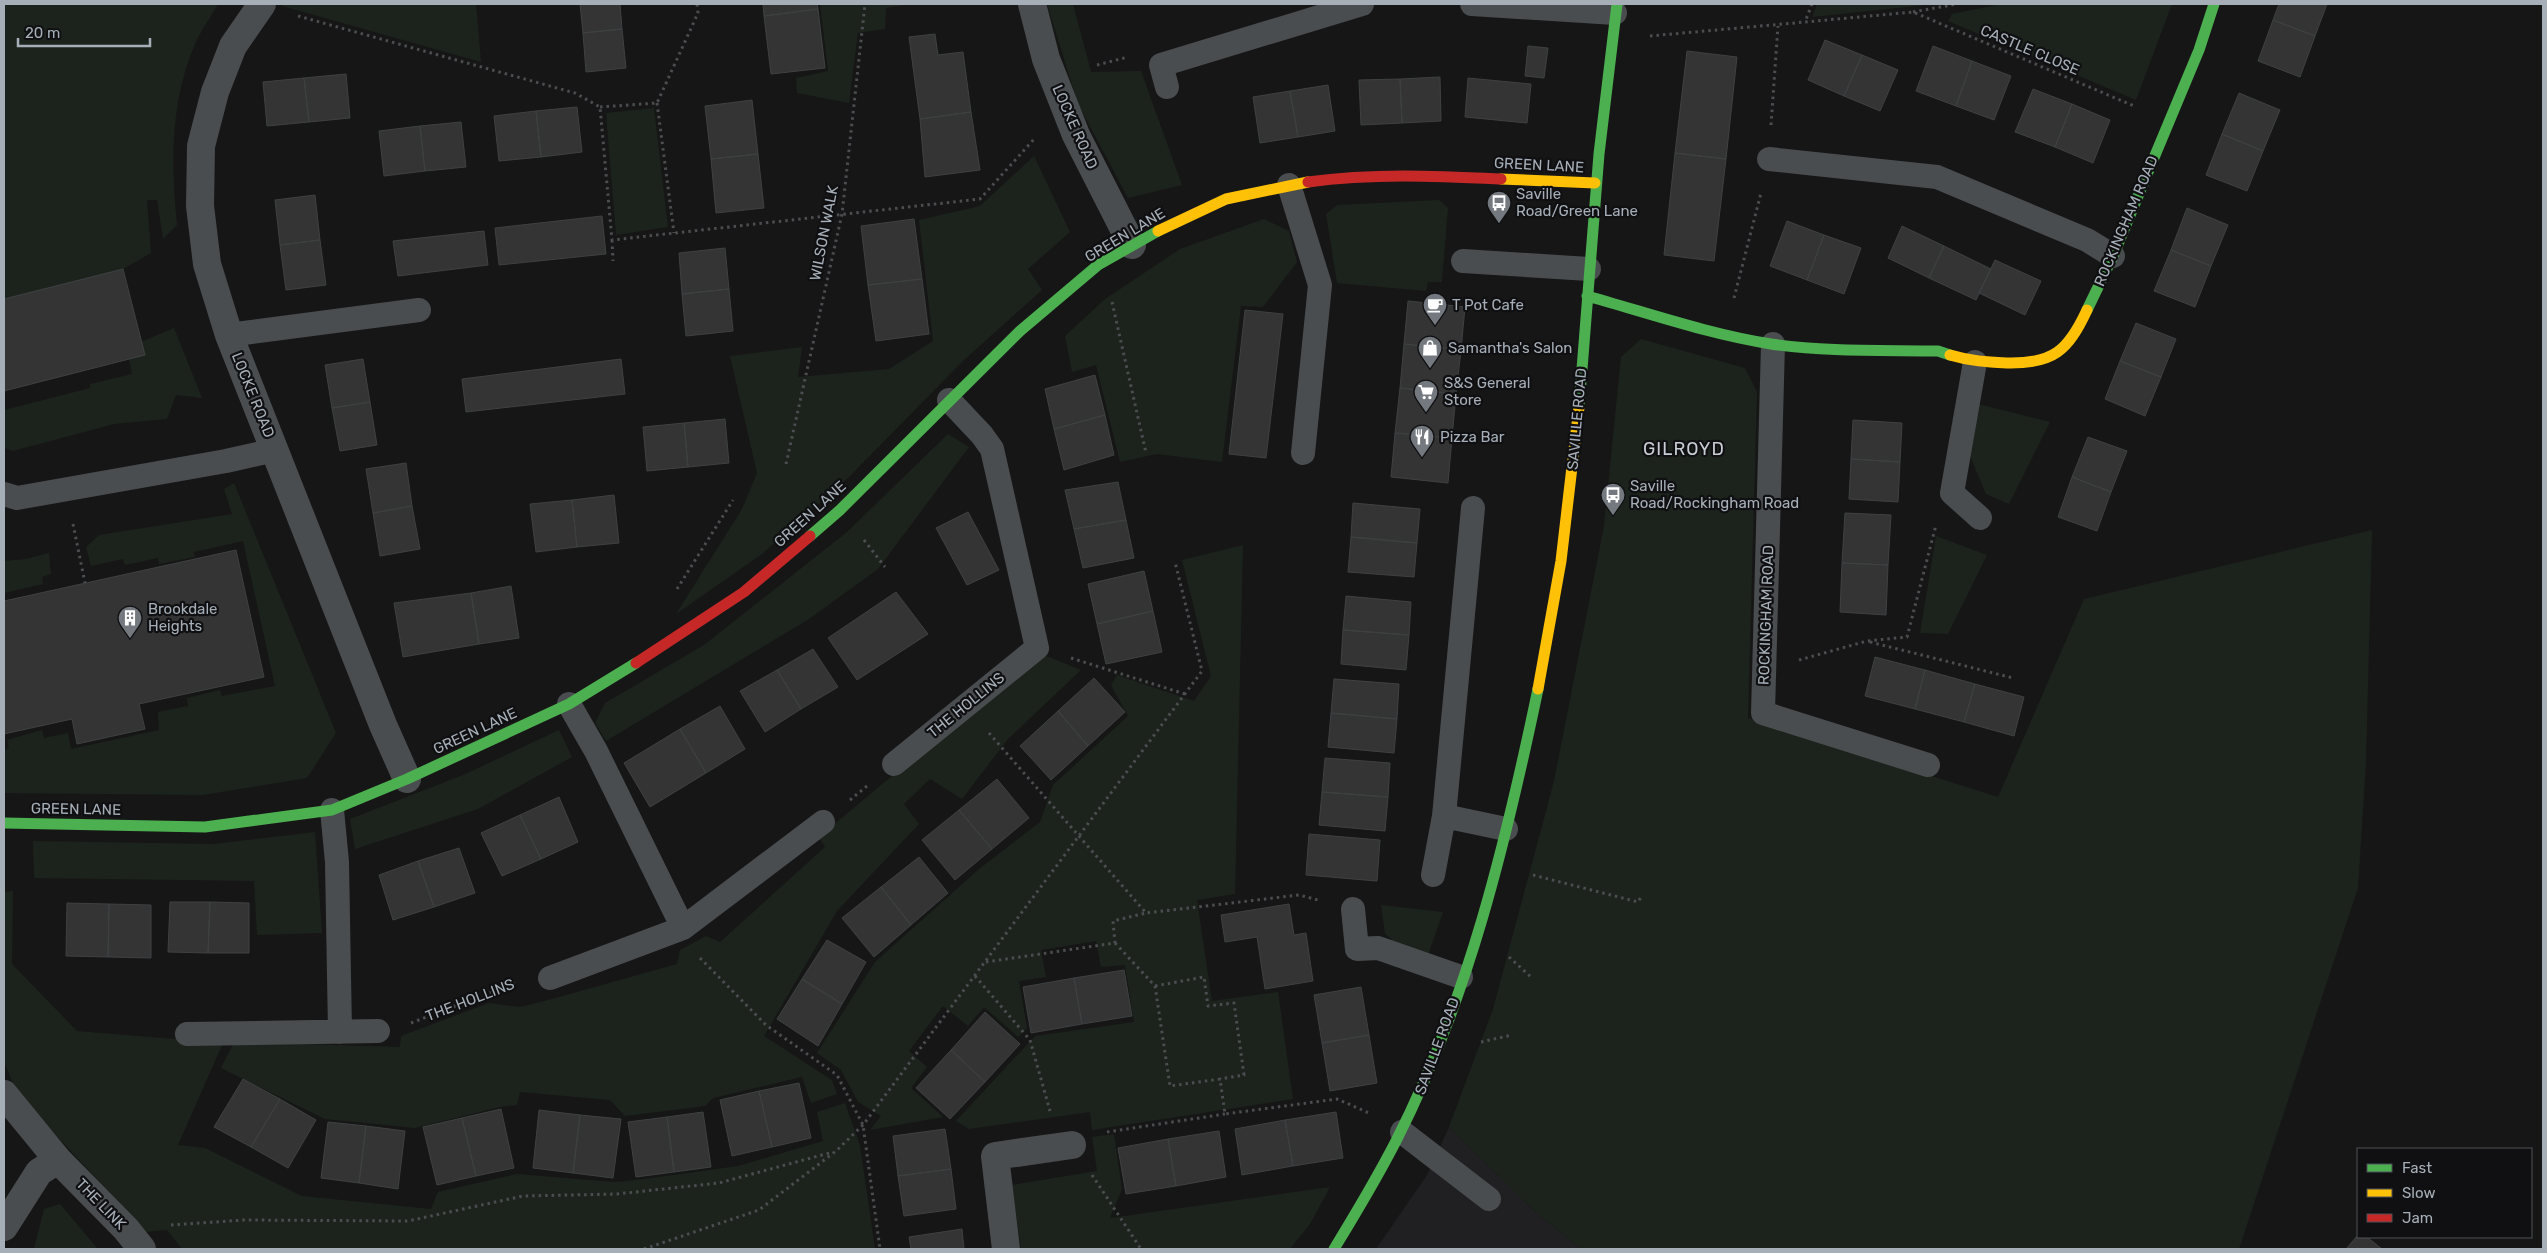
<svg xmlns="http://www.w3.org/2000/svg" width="2547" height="1253" viewBox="0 0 2547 1253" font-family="Rubik,sans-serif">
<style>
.built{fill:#202022}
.green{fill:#1c231c}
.building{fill:#343435;stroke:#3e4142}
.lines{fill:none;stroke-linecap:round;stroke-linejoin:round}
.path{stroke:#4c4d51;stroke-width:3;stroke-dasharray:2.5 4;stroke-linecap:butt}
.lane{stroke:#4a4d4f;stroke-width:24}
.street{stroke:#4a4d4f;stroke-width:28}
.fast{stroke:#4caf50;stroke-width:11}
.slow{stroke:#ffc107;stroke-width:11}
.jam{stroke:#c62828;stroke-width:11}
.labels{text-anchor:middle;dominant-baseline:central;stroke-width:4.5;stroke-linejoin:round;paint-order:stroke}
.street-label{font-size:15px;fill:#a6afb8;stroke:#101012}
.poi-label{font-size:15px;fill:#a6afb8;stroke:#101012;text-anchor:start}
.quarter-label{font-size:18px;letter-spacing:1px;fill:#c7cdd4;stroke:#101012}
</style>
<rect width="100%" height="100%" fill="#161616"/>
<path class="built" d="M1449 1127 1540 1216 1582 1249H1376L1427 1175Z"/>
<path class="green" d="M4 4H218C211 17 201 30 195 44 170 102 171 164 177 225L163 239 157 200H147L151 253 123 269 4 299Z
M283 4H476L481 62 282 6Z
M820 4H910L886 8 885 29 858 33 849 103 797 93 796 78 828 71Z
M1047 4H1073L1091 72 1141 71 1182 185 1128 198 1078 104Z
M1817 4H1935L1812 17Z
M2002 4H2172L2136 100 1948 21 1952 14Z
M654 108 668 227 616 235 606 113Z
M1034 156 1070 232 1028 269 1042 290 963 361 848 478 762 554 676 614 742 509 757 473 730 356 802 347 798 377 889 369 933 341 919 220 980 206Z
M1439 200 1448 208 1442 282H1428L1426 291 1337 283 1326 214 1337 205Z
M1264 219 1289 231 1297 262 1263 307 1241 306 1222 462 1157 454 1120 462 1096 365 1072 372 1065 336 1105 299 1180 249Z
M174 328 202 398 176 395 167 419 114 424 13 451 4 448V410L90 388V384L132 374 129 359 144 355 141 342Z
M1641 339 1745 368 1757 392 1748 718 1998 797 2084 599 2372 530 2366 761 2358 888 2239 1249H1582L1540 1216 1449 1127 1493 1009 1554 781 1604 526 1621 357Z
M1978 404 2050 422 2009 504 1986 494 1968 451Z
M948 434 969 447 878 569 809 619 606 741 595 723 605 703 704 645 847 532Z
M234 483 336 733 307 778 203 795 4 793V750L9 748 7 740 42 730 44 738 68 733 71 749 159 730 158 712 188 706 187 698 220 690 222 696 275 686 243 541 194 552 195 557 159 564 158 558 125 565 123 559 91 566 86 547 99 535 232 514 224 489Z
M1936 536 1987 555 1948 634 1920 633Z
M1243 545 1235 894 1197 900 1212 1001 1278 992 1293 1099 1092 1130 1090 1112 969 1129 956 1121 1035 1036 1134 1022 1125 965 1101 967 1096 941 1041 950 1046 977 1019 981 1027 1028 1018 1037 984 1007 968 1026 943 1006 909 1051 927 1067 911 1088 943 1117 870 1130 881 1116 858 1102 841 1070 817 1053 875 962 979 869 1040 822 1053 785 1128 716 1111 685 1117 675 1194 701 1211 676 1182 560Z
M49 553 51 574 42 577 43 584 4 593V561L26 559Z
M1039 653 1081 670 1008 739 962 799 930 779 904 804 919 824 837 911 764 1036 832 1080 837 1094 811 1103 802 1077 713 1098 705 1106 625 1116 610 1100 520 1092 517 1105 500 1107 415 1128 325 1119 221 1068 234 1042 400 1047 401 1036 489 1003 520 1007 541 1002 677 964 680 950 706 936 720 942 825 847 819 837Z
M559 730 572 757 478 809 355 849 350 819 463 775Z
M315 832 322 933 257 935 254 881 34 878 33 841 213 844Z
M13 891 12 964 77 1031 223 1043 178 1145 205 1148 302 1196 431 1209 438 1192 517 1174 614 1182 637 1180 738 1166 823 1141 817 1112 845 1103 860 1145 875 1249H182L167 1230 146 1232 17 1093 4 1062V892Z
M1381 905 1443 912 1428 955 1398 946 1385 933Z
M1114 1134 1122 1189 1110 1218 1330 1187 1310 1224 1290 1249H1021L1012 1185 1097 1171 1092 1137Z
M60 1204 98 1249H34L44 1209Z"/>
<path class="building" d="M580 4H620L622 29 583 33Z
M763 4H817L818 9 764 16Z
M2279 4H2327L2315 36 2273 20Z
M818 9 825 68 771 74 764 16Z
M2273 20 2315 36 2300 77 2258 61Z
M622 29 626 68 586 72 583 33Z
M935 34 938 55 963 52 971 112 920 119 909 37Z
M1825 40 1862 55 1844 96 1808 80Z
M1528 46 1548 48 1544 78 1525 76Z
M1933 46 1972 61 1956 106 1916 91Z
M1687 51 1737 57 1726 159 1675 153Z
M1862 55 1898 70 1880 111 1844 96Z
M1972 61 2011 76 1994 120 1956 106Z
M346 74 350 118 309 122 304 78Z
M1440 77 1441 121 1402 123 1400 79Z
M304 78 309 122 267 126 263 82Z
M1468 78 1531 84 1527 123 1465 117Z
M1400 79 1402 123 1361 125 1359 80Z
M1328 85 1335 131 1298 137 1290 91Z
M2033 89 2072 104 2055 147 2015 132Z
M1290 91 1298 137 1260 143 1253 97Z
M2239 93 2280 110 2263 151 2222 134Z
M752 100 758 154 711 159 705 106Z
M2072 104 2110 120 2093 163 2055 147Z
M577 107 582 152 541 157 536 111Z
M536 111 541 157 499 161 494 116Z
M971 112 980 170 925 177 920 119Z
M461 122 466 167 425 171 420 126Z
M420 126 425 171 384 176 379 131Z
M2222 134 2263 151 2247 191 2206 175Z
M1675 153 1726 159 1714 261 1664 255Z
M758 154 764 208 716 213 711 159Z
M315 195 320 240 280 245 275 200Z
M2187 208 2228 225 2211 266 2171 250Z
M602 216 606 254 499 265 495 228Z
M914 219 922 279 868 285 861 226Z
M1787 221 1824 235 1807 280 1770 266Z
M1902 226 1944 246 1929 278 1888 258Z
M484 231 488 265 398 276 393 241Z
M1824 235 1861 248 1844 294 1807 280Z
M320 240 326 285 286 290 280 245Z
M1944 246 1991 269 1976 300 1929 278Z
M725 248 729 289 682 294 679 253Z
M2171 250 2211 266 2195 307 2154 291Z
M1995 260 2041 281 2025 315 1979 293Z
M123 269 145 355 4 391V299Z
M922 279 929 334 876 341 868 285Z
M729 289 733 331 686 336 682 294Z
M1408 301 1465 307 1461 350 1404 344Z
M1245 310 1283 314 1266 458 1229 454Z
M2136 323 2176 339 2161 377 2120 361Z
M1404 344 1461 350 1456 394 1400 388Z
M363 359 370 402 332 408 325 365Z
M621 359 625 394 466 412 462 379Z
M2120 361 2161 377 2145 416 2105 399Z
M1095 375 1105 415 1054 429 1045 389Z
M1400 388 1456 394 1452 438 1395 433Z
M370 402 377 445 340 451 332 408Z
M1105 415 1114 455 1064 470 1054 429Z
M725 419 729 463 688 467 684 423Z
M1853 420 1902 423 1900 462 1851 459Z
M684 423 688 467 647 471 643 427Z
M1395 433 1452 438 1448 483 1391 477Z
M2088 437 2127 451 2111 492 2072 477Z
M1851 459 1900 462 1898 502 1849 499Z
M406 463 412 506 373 513 366 469Z
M2072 477 2111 492 2097 531 2058 517Z
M1118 482 1126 520 1074 529 1065 490Z
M614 495 619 543 577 547 572 500Z
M572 500 577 547 536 552 530 504Z
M1353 503 1420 509 1417 543 1351 537Z
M412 506 420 549 380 556 373 513Z
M968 512 999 570 967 585 936 528Z
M1845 513 1891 515 1888 565 1842 563Z
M1126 520 1134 558 1083 568 1074 529Z
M1351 537 1417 543 1414 577 1348 572Z
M236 550 264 677 139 704 145 729 77 744 72 719 4 734V601Z
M1842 563 1888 565 1886 615 1840 612Z
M1144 571 1153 611 1097 624 1088 584Z
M511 586 519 638 479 644 471 593Z
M896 592 928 634 857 680 828 638Z
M471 593 479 644 403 657 394 603Z
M1346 596 1411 602 1409 635 1343 630Z
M1153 611 1162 652 1106 664 1097 624Z
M1343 630 1409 635 1406 670 1341 664Z
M813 649 838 687 801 709 777 670Z
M1875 657 1925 670 1915 709 1865 696Z
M777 670 801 709 765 732 740 691Z
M1925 670 1975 684 1964 722 1915 709Z
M1094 678 1125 712 1088 746 1058 711Z
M1334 679 1399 684 1397 719 1331 713Z
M1975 684 2024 697 2014 736 1964 722Z
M720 706 745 749 706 773 680 729Z
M1058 711 1088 746 1051 780 1020 746Z
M1331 713 1397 719 1394 753 1328 747Z
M680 729 706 773 650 807 624 763Z
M1325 758 1390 763 1388 797 1322 792Z
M997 779 1029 818 992 849 959 810Z
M1322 792 1388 797 1385 831 1319 825Z
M559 797 578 842 541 859 520 815Z
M959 810 992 849 955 880 922 840Z
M520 815 541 859 502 876 481 833Z
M1309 834 1380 840 1377 881 1306 875Z
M459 848 475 893 434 907 418 861Z
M919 857 948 893 911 925 881 887Z
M418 861 434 907 393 920 379 875Z
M881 887 911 925 874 957 842 918Z
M170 902H210L208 953 168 952Z
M210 902 249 903V953H208Z
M67 903 109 904 108 957 66 956Z
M109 904 151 905V958L108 957Z
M1289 904 1294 935 1306 933 1313 981 1265 989 1257 937 1225 942 1221 915Z
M827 940 866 962 842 1004 802 979Z
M1124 970 1132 1016 1082 1024 1074 978Z
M1074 978 1082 1024 1031 1033 1023 987Z
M802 979 842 1004 818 1046 777 1019Z
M1361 987 1369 1035 1322 1043 1314 995Z
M985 1012 1020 1044 985 1082 951 1050Z
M1369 1035 1377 1083 1330 1091 1322 1043Z
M951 1050 985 1082 950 1119 916 1088Z
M243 1079 280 1099 251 1147 214 1127Z
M799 1083 811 1138 772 1147 759 1091Z
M759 1091 772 1147 732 1156 720 1100Z
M280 1099 316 1120 288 1168 251 1147Z
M501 1109 514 1168 476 1176 462 1118Z
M539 1110 580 1115 573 1173 533 1168Z
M703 1112 711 1167 674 1172 667 1117Z
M1336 1112 1343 1158 1293 1166 1285 1120Z
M580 1115 621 1119 613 1178 573 1173Z
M667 1117 674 1172 636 1177 628 1122Z
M462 1118 476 1176 437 1185 423 1127Z
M1285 1120 1293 1166 1242 1175 1235 1129Z
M328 1122 366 1126 359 1183 321 1178Z
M366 1126 405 1131 398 1189 359 1183Z
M945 1129 951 1169 898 1176 893 1136Z
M1219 1131 1226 1177 1176 1186 1168 1139Z
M1168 1139 1176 1186 1126 1194 1118 1148Z
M951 1169 956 1209 904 1216 898 1176Z
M962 1229 964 1249H911L909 1237Z
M2358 1235 2367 1237 2382 1249H2346Z"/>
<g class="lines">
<path class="path" d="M1812 4 1805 22 1913 12 2134 106
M1913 12 1957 4
M298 16 575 93 600 107 612 240 980 199 1036 137
M1650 36 1805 22
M1097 65 1128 57
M657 103 674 233
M600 107 657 103 698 13 697 4
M1771 125 1778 26
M612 240 613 261
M1734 298 1761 193
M1112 302 1146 453
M786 464 842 214 865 4
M73 524 85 583
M864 540 885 567
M677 589 733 500
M1870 642 2013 678
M1071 658 1185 694
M1799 660 1867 641 1907 637 1936 525
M989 733 1146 913 1299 895 1318 900
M850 800 867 786
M1533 875 1638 902 1641 897
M1115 943 1155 986 1170 1086 1220 1079 1225 1114 1337 1099 1369 1113
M1509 957 1531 977
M700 958 766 1025 837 1075 863 1125 880 1249
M986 962 1115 943 1113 921 1146 913
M975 976 1030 1040 1050 1111
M1155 986 1204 977 1208 1006 1234 1003 1244 1075 1220 1079
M411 1023 515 983
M1481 1042 1512 1035
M1107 1132 1225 1114
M1092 1175 1141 1249
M171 1225 244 1220 408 1221 523 1196 617 1194 719 1183 833 1152
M644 1249 759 1210 836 1151 863 1125 1202 671 1175 562"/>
<path class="lane" d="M1472 4 1615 13
M1167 87 1161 65 1362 4
M1769 159 1937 177 2087 240 2113 256
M1289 185 1320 285 1303 453
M1463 261 1589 269
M229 335 419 310
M1773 344 1763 713 1928 765
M1975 362 1952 493 1980 518
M4 494 17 498 226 461 275 450
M569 704 596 751 683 928
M894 764 1037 648 992 449 982 435 949 400
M332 810 337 862 340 1032
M1444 816 1506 829
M1433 875 1444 816 1473 508
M1353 909 1357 949 1378 948 1461 977
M550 978 683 928 823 822
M187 1034 378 1031
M1402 1132 1489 1199"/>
<path class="street" d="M262 4 233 46 215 92 201 146 200 206 207 264 229 335 383 725 407 779
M1032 4 1046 59 1076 135 1132 245
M4 1094 58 1160 126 1229 142 1249
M4 1227 39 1172 58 1160
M1006 1249 995 1156 1072 1145"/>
<path class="fast" d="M1587 296C1648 313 1708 334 1771 344 1826 352 1883 350 1938 351L1950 355
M2087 310 2113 256 2199 50 2214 4
M1579 407 1599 154 1617 4
M810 536 840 510 1020 331 1098 265 1158 231
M4 823 205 827 332 810 407 779 569 704 636 663
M1334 1249C1356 1213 1377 1178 1396 1141 1468 1000 1506 842 1538 689"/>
<path class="slow" d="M1501 179 1595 183
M1158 231 1226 199 1308 182
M1950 355C1970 361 1987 362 2007 363 2053 364 2068 351 2087 310
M1538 689 1561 561 1579 407"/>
<path class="jam" d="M1308 182C1373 173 1436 176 1501 179
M636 663 744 592 810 536"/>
</g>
<defs>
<symbol id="bus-pin" viewBox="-11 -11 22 30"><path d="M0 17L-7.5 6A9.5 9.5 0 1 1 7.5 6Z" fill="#74797f" stroke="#101012"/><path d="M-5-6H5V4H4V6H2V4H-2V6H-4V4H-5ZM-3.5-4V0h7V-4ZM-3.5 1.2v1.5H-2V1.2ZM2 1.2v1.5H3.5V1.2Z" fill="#fff"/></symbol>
<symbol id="cafe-pin" viewBox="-11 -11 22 30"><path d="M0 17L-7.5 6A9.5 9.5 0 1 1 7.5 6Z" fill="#74797f" stroke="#101012"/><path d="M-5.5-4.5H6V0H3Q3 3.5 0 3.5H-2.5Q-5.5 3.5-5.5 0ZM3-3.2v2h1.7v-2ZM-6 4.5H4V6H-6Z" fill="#fff"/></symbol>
<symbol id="shop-pin" viewBox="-11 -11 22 30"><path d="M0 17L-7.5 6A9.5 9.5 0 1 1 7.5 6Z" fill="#74797f" stroke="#101012"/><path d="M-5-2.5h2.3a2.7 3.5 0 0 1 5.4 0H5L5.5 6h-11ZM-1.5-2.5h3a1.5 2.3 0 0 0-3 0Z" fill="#fff"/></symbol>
<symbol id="supermarket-pin" viewBox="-11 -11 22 30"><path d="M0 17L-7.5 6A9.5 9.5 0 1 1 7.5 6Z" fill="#74797f" stroke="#101012"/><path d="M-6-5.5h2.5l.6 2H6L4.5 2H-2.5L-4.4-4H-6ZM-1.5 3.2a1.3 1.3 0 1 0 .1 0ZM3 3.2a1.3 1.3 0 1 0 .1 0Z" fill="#fff"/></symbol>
<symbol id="restaurant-pin" viewBox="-11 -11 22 30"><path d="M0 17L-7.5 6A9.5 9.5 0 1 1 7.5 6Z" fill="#74797f" stroke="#101012"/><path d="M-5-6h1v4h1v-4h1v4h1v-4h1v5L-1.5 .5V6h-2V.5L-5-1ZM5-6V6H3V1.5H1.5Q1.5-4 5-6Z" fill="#fff"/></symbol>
<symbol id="building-pin" viewBox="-11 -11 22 30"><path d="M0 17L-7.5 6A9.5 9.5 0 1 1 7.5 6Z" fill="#74797f" stroke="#101012"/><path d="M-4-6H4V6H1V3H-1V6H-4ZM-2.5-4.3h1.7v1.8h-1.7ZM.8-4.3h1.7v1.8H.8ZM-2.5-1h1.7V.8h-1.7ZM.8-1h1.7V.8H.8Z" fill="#fff"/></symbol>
</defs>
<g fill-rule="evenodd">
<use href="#bus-pin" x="1485" y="189" width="28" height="38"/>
<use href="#cafe-pin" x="1421" y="291" width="28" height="38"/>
<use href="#shop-pin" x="1416" y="334" width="28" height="38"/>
<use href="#supermarket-pin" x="1412" y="378" width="28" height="38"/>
<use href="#restaurant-pin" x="1408" y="423" width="28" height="38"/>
<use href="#bus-pin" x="1599" y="481" width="28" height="38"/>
<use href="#building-pin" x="116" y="604" width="28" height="38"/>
</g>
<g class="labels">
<g class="street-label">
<text transform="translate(2030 50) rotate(23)">CASTLE CLOSE</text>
<text transform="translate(1075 127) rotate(66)">LOCKE ROAD</text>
<text transform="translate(1539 165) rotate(3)">GREEN LANE</text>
<text transform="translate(2126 221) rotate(-67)">ROCKINGHAM ROAD</text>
<text transform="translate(824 233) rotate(-79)">WILSON WALK</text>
<text transform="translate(1125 235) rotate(-31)">GREEN LANE</text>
<text transform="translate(253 395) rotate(68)">LOCKE ROAD</text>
<text transform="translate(1577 419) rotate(-85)">SAVILLE ROAD</text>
<text transform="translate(810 514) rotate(-42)">GREEN LANE</text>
<text transform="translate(1766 615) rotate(-88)">ROCKINGHAM ROAD</text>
<text transform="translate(966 705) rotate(-39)">THE HOLLINS</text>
<text transform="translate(475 731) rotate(-25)">GREEN LANE</text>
<text transform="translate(76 809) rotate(1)">GREEN LANE</text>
<text transform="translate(470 1000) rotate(-21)">THE HOLLINS</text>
<text transform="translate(1437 1046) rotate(-70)">SAVILLE ROAD</text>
<text transform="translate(101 1204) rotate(46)">THE LINK</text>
</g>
<g class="poi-label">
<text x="1516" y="194">Saville<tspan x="1516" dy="17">Road/Green Lane</tspan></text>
<text x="1452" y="305">T Pot Cafe</text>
<text x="1448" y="348">Samantha's Salon</text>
<text x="1444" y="383">S&amp;S General<tspan x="1444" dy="17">Store</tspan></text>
<text x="1440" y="437">Pizza Bar</text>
<text x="1630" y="486">Saville<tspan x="1630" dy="17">Road/Rockingham Road</tspan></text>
<text x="148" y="609">Brookdale<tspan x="148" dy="17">Heights</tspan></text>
</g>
<g class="quarter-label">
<text x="1684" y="449">GILROYD</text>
</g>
</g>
<rect width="2547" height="1253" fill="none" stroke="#a6afb8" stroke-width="10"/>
<rect x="2357" y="1148" width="175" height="90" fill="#101012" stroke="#4c5054"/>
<rect x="2367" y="1164" width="25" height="8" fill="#4caf50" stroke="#4c5054"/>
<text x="2402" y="1173" font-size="15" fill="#a6afb8">Fast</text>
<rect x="2367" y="1189" width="25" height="8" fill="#ffc107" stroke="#4c5054"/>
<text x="2402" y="1198" font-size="15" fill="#a6afb8">Slow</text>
<rect x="2367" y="1214" width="25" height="8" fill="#c62828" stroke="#4c5054"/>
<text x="2402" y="1223" font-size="15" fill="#a6afb8">Jam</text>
<path d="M18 38v8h132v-8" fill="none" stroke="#a6afb8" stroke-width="2.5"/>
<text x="25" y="38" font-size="15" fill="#a6afb8" stroke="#101012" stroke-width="4" paint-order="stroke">20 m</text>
</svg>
